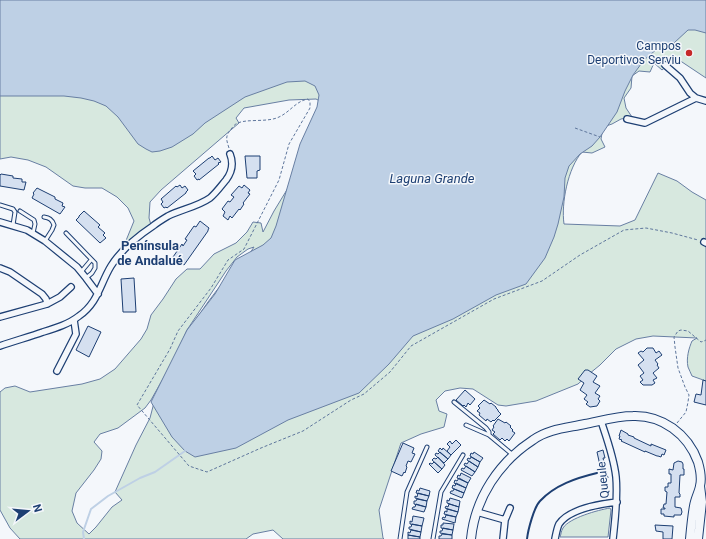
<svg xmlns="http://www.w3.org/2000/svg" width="706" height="539" viewBox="0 0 706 539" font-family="Roboto,sans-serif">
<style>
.green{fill:#d7e8df;stroke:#687fa3;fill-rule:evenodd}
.water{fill:#bed0e5;stroke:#687fa3}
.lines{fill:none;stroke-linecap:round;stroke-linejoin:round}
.stream{stroke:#bed0e5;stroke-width:2}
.building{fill:#d5e0f0;stroke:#1d3f73}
.lane-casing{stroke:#1d3f73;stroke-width:5}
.street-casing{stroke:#1d3f73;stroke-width:8}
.secondary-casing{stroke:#1d3f73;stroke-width:10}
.path{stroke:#5e769c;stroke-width:1;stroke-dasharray:3 2;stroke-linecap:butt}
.lane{stroke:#f4f7fb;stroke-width:3}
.street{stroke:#f4f7fb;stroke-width:5.5}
.secondary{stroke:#f4f7fb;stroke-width:8}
.wall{stroke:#1d3f73;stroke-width:2}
.poi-dot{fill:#c62828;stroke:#f4f7fb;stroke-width:1.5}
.labels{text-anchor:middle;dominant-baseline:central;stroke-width:3;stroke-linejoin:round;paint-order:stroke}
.poi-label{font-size:12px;fill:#1d3f73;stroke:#f4f7fb;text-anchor:end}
.street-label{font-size:12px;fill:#1d3f73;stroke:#f4f7fb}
.water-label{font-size:13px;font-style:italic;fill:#1d3f73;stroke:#f4f7fb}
.neighbourhood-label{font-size:13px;font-weight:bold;fill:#1d3f73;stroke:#f4f7fb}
</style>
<rect width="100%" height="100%" fill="#f4f7fb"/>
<path class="green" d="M0 0H706V78L676 58 662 70 654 63 650 72 639 71 632 76 631 88 624 98 626 108 632 117 621 119 612 124 603 127 601 139 605 147 592 153 582 152C568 168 561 203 564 224L620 226 635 220 658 173 677 181 692 192 706 200V381L692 376C691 373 689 370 688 367 686 358 689 348 692 341L697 338 653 336 636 339 616 349 600 365 589 374 578 384 536 401 506 406 498 405 473 389 460 388 445 391 436 400 439 411 447 414 444 427 421 434 401 443 379 510 383 538 384 539H283L273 530 253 534 246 539H20L10 528 0 510V392L5 388 15 386 30 392 82 384 100 379 115 369 141 339 147 329 151 315 163 299 176 279 187 269H200L214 254 236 243 247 232 253 222 261 223 263 232 274 211 299 170 328 105 316 99 289 100 244 108 236 118 239 123 161 190 150 202 149 218 151 225 125 243 134 221 128 208 117 197 102 188H85L73 186 46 167 28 160 11 157 0 159ZM254 247 250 253 217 290 208 302 192 325 157 391 150 418 136 445 115 492 122 500 112 507 96 527 89 534 77 523 72 511 76 493 94 470 101 459 102 451 94 442 100 434 118 428 145 408 151 400 173 361 187 330 226 271 237 257 248 249Z
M610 508 611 510 608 537H560C561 535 561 531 563 528 569 518 598 510 610 508Z"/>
<path class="water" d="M0 0H706V33L695 30H688L674 43 657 49 644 60 633 75 625 91 617 112 600 137 592 146 580 154 569 166 565 178 564 197 558 224 554 237 545 258 526 284 496 295 453 319 413 336 389 364 359 393 288 420 236 448 195 457 185 451 172 437 151 402 187 330 215 294 235 260 263 245 271 238 276 226 300 144 317 107 319 95 315 86 305 81 287 82 245 97 205 123 193 134 172 147 160 151 152 152 146 149 138 144 118 117 106 106 94 101 81 98 64 96H0Z"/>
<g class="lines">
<path class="stream" d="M84 539 83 532 91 509 108 496 140 478 155 472 185 451"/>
</g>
<path class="building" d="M212 156 215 160 218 158 221 162 218 163 219 164 199 180V179L197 180 194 176 196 174 193 171 209 158H210Z
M245 156H260V170L257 171V178H247Z
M1 174 13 176V178L22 179V182H26L24 190 0 186V175Z
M180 185 182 188 185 186 188 190 186 192V193L167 208 166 207 164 208 161 204 163 202 161 199 176 186 177 187Z
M244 185 250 190 248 193 250 194 243 203 244 204 240 210 239 209 232 218 230 216 228 220 223 216 225 212 222 209 228 201 230 202 234 197 231 195 239 186 242 188Z
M37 188 55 197V199L63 203 62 206 65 207 60 214 32 198 34 194 33 193Z
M84 211 100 225 98 227 105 233 103 235 106 238 100 243 76 220 79 217V216Z
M200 221 209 228 208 230V231L184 265 173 257 182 244 183 246 187 240 185 239 194 226 196 227Z
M134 278 136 312H123L121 279Z
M88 326 101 332 89 357 76 350Z
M647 348H653L656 353 659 351 662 355 655 360 658 364 657 365 659 368 653 373 657 378 653 380 655 383 652 385H643L640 382 643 380 640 376 644 373 638 365 644 360 638 353 641 351 643 352Z
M585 370H588L597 376 593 382 600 386 595 393 600 396 598 399 600 401 597 406 590 407 586 404 588 402 584 399 587 395 580 390 584 383 578 379Z
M703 380 706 381V405L694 402 696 394 701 395Z
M465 390 475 399 470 405 468 403 466 407 464 405 463 406 456 400Z
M484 400 490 404 491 403 496 407V408L498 410V411L501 414 494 421 493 420 491 422 487 419 486 421 479 415 480 413 477 411 480 408 478 406Z
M498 419 505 423 506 422 511 426 510 427 513 430 512 431 515 433 509 441 507 439 505 441 502 438 500 440 493 434 495 432 492 430 494 427 493 426Z
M621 430 628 434V435L634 437V438L651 446V444L666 450 664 455 662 454 661 457 658 456H657L645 451V452L621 441 622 440 619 439 620 436H619Z
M456 440 461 445 451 455 447 451 450 447 447 444 450 441 452 444Z
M403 443 414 448 412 453 415 454 411 462 408 461 406 466 407 467 405 473 404 472 402 476 391 471Z
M440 448 442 450 443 448 451 455 448 459 438 451Z
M603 450 605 458H603L608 478 603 479 597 452Z
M440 452 448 459 444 463 435 455 436 453 438 454Z
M474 452 483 458 480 462 470 456 471 453 473 454Z
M438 457 445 465 442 469 432 460 434 458 436 459Z
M471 457 480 462 478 467 467 460 468 458 470 459Z
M469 461 478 467 475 472 464 465 465 463 467 464Z
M678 461 682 462 683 464V469H684V475H680L679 493 680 494V497H675V507L681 508 682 512 681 515H674V517L664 516V514H661V509H665V508H663L664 504H666L667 492 665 491V487H668V483H671V474H669V469L673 470 674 463Z
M434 462 442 469 438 473 429 464 430 463 432 464Z
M466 466 475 472 472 476 461 470 462 468 464 469Z
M461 473 471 478 468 483 457 478 458 475 460 476Z
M459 478 468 483 466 488 454 483 455 480 457 481Z
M456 483 466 488 464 493 452 488 453 485 455 486Z
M420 488 430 491 429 496 416 493 417 490 419 491Z
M454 489 464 493 462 498 450 493 451 491H453Z
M418 493 429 496 427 501 415 498V496L417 497Z
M450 498 460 501 459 507 447 503V500L449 501Z
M417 499 427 501 426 507 414 504V501H416Z
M416 504 426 507 424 512 412 509 413 507H415Z
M449 504 459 507 458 512 445 508 446 506 448 507Z
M447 509 458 512 456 517 444 514 445 511 447 512Z
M446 515 456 517 455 523 442 519 443 517 445 518Z
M413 516 424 518 422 526 410 524V521L412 522Z
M443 523 454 524 453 530 441 528V525H443Z
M412 524 422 526 421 532 409 529V527H411Z
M655 525 673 526 672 539H663V532L656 531Z
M443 528 453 530 452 535 440 533V531H442Z
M411 530 421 532 420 537 408 535V532L410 533Z
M442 534 452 535V539H439V536H441Z
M408 535 420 537V539H408Z"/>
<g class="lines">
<defs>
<path id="lane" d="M0 205 13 209 15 212 13 225
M20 211 34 220 35 224 33 233
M44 217C49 218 52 219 54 225L52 230 45 241
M66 233 95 263V268L92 273 86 278
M81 272 91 260
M454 402 486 428 489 432V435
M466 425 489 435 513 455
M400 539 407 492 427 447
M433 539 441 492 463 455"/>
<path id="street" d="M696 98 706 101
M627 119 645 123 696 98 690 93 680 78 665 65
M0 222 27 230 45 241 77 267 86 278 98 294
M704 242 706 243
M0 268 10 272 42 294 46 299 47 304
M0 317 47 304 60 297 71 287
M0 346C14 341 29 337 43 332 56 328 69 324 79 316 98 303 100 284 111 266 121 250 138 236 153 226 158 222 163 219 168 216 182 209 197 207 210 198 216 193 221 186 226 180 232 172 234 164 230 154
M57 371 76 334 74 320
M601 421C607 439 614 458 616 477 618 498 615 519 613 539
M477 512 505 520
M503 539 505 520 510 508
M555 539C556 534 557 528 559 524 569 509 600 504 617 502"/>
<path id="secondary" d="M471 539C475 498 499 462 533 440 548 429 567 428 585 424 600 421 617 416 633 416 662 415 688 434 698 462 700 469 702 478 700 486 699 492 695 499 694 506 692 517 691 528 690 539
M698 539 702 502 700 486"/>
</defs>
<use href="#lane" class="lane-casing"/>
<use href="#street" class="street-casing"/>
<use href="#secondary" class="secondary-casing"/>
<path class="path" d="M575 128 600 137
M229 148C226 139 225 136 232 128 232 128 235 124 236 124 245 118 267 123 279 117 290 112 296 101 308 99L310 102V108L289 144 279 180 244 249 228 260 211 288 178 331 170 349 137 405 189 466 207 472 261 448 303 431 351 400 364 394 390 372 411 346 494 299 542 281 580 255 624 230 646 228 672 233 698 240
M677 423 686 412 688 402 689 395 685 387 678 368 675 347 674 337 678 331 681 330 688 331 701 342 704 341 706 340"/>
<use href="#lane" class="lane"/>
<use href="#street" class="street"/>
<use href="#secondary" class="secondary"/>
<path class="wall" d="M527 539C528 530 534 507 540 501 555 485 576 478 597 473"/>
</g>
<circle class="poi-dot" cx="689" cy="53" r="4"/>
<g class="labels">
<g class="poi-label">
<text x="681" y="46">Campos<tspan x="681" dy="14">Deportivos Serviu</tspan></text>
</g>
<g class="street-label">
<text transform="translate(603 480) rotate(-96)">Queule</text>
</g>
<g class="water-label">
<text x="432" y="178">Laguna Grande</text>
</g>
<g class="neighbourhood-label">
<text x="150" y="245">Península<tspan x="150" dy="15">de Andalué</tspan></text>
</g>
</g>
<g transform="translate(28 511) rotate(74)" stroke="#f4f7fb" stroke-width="3" paint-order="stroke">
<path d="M0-3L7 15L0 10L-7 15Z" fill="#1d3f73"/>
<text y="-6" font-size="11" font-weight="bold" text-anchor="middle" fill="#1d3f73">N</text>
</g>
</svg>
